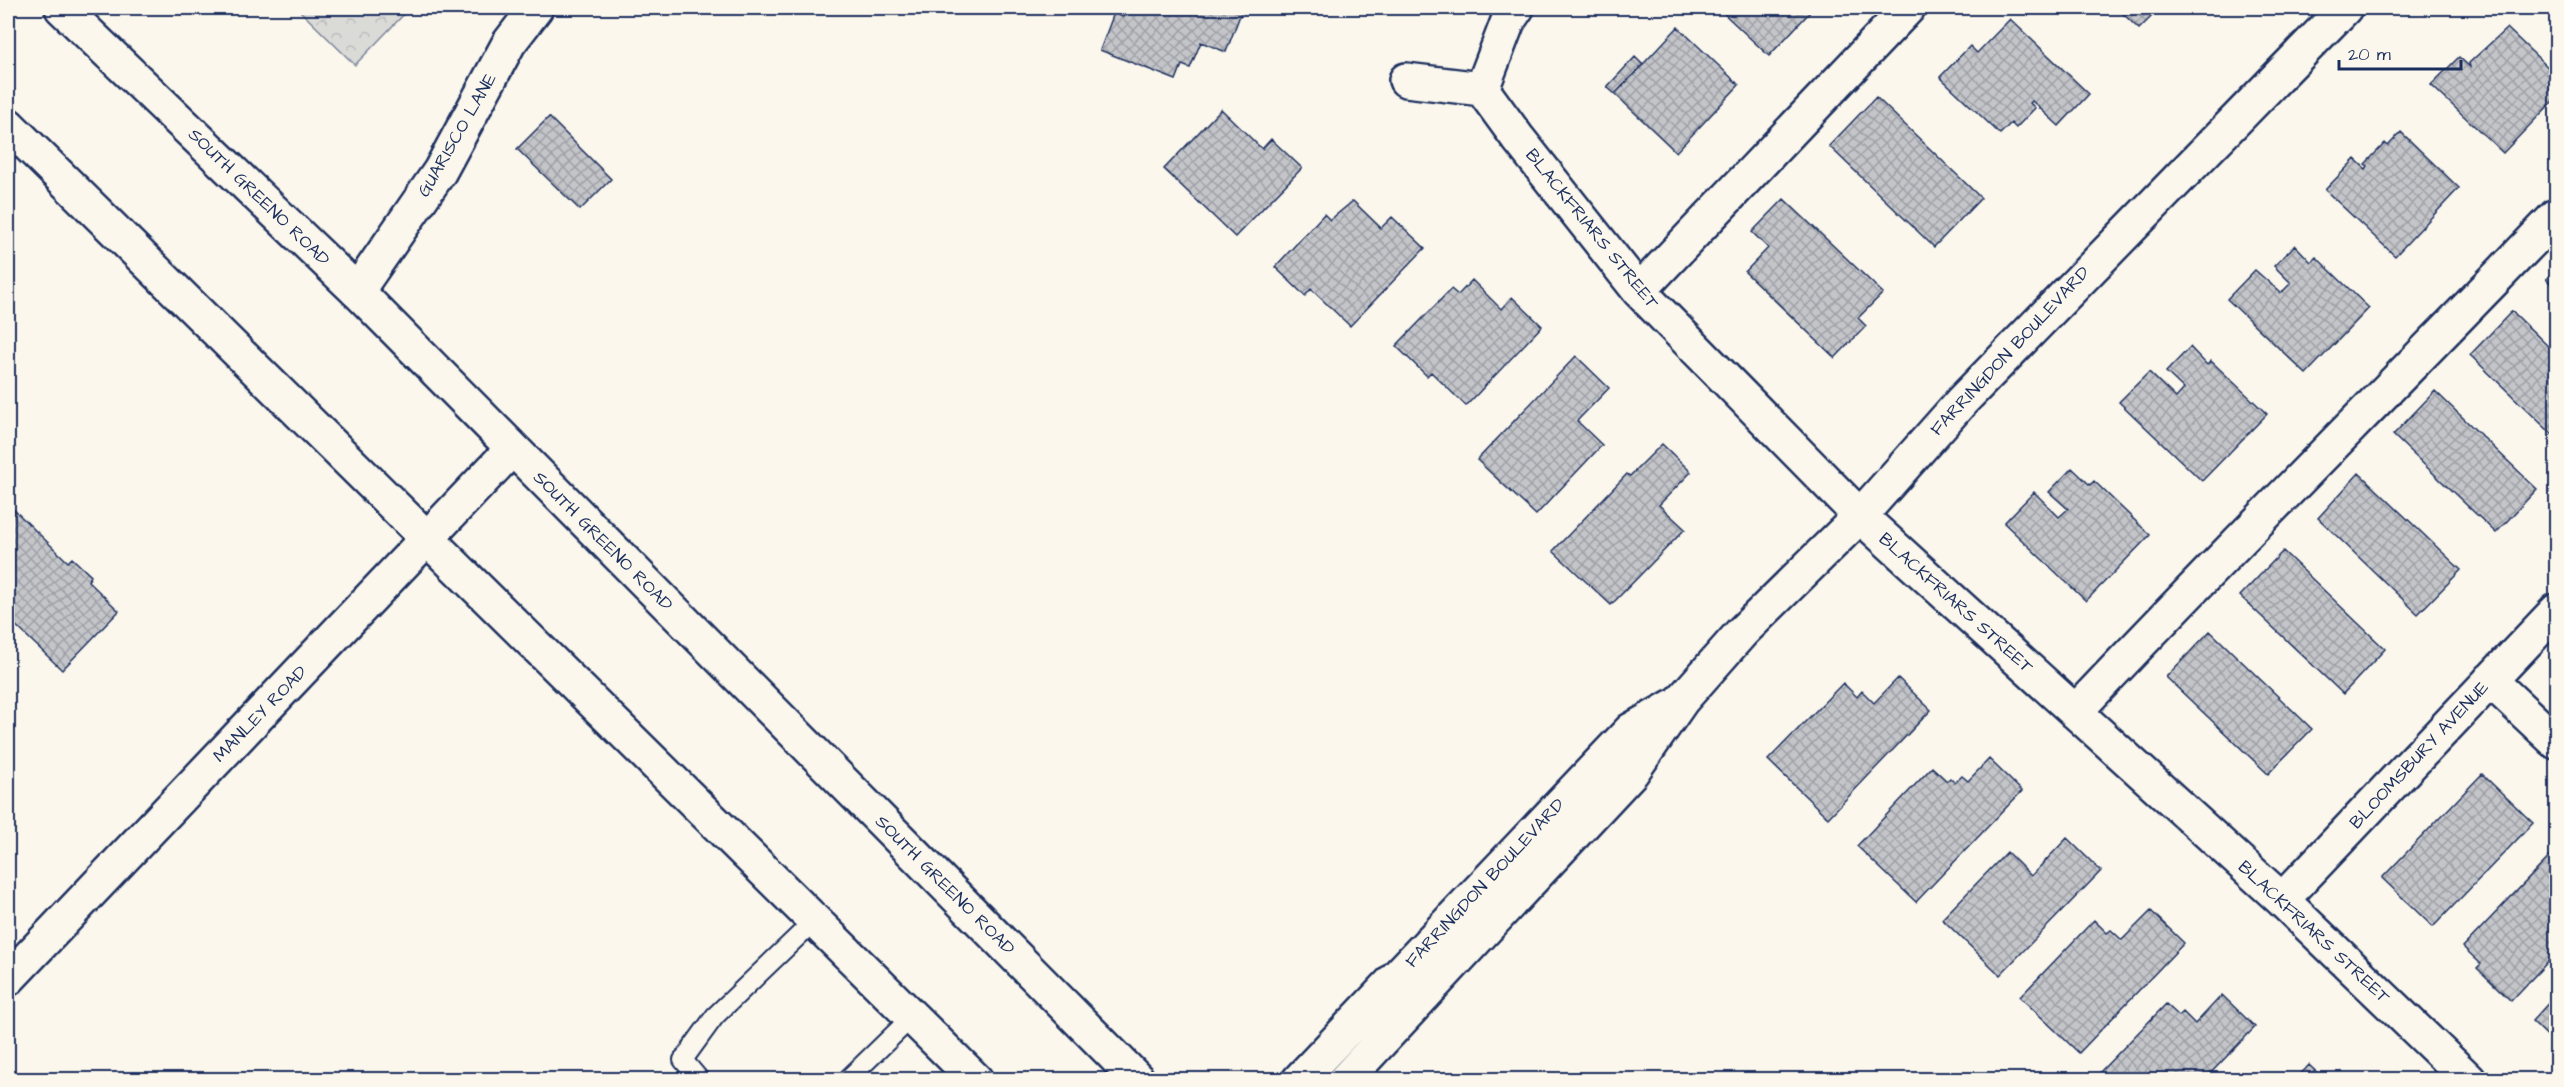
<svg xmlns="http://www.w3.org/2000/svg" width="2564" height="1087" viewBox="0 0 2564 1087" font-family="'Architects Daughter',sans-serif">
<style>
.forest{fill:url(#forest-crowns);stroke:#7a849a;stroke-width:1.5}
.building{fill:url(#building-cross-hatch);stroke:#1b2f5e;stroke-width:1.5}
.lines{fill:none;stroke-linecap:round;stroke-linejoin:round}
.service-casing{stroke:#1b2f5e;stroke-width:22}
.minor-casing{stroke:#1b2f5e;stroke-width:38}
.tertiary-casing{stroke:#1b2f5e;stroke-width:38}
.primary-casing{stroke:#1b2f5e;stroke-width:38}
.service{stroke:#fbf7ec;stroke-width:18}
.minor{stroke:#fbf7ec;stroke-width:33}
.tertiary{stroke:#fbf7ec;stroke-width:33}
.primary{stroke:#fbf7ec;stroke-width:33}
.labels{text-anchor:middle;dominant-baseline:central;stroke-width:6;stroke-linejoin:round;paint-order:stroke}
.street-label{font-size:18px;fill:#1b2f5e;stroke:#fbf7ec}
</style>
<defs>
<pattern id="forest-crowns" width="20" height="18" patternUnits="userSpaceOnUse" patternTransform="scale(1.5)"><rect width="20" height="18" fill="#dadad7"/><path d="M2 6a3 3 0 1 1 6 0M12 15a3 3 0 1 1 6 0" fill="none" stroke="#babbbb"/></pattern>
<pattern id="building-cross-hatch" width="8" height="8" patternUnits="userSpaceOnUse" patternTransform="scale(1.5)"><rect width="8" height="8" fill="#c3c5c9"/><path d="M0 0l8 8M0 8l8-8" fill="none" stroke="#9ea0a6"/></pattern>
</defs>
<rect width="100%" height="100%" fill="#fbf7ec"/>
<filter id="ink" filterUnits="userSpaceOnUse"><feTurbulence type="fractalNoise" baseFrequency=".0167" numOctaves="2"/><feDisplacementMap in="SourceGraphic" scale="12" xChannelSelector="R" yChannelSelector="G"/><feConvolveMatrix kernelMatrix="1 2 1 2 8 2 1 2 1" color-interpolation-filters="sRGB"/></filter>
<g filter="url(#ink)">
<path class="forest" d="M297 8H410L355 65Z"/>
<path class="building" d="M1127 8H1235L1242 10 1226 52 1201 42 1190 68 1182 65 1176 80 1100 50 1114 13 1123 17Z
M1718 8H1808L1811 11 1769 56Z
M2117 8H2160L2139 29Z
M2010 19 2089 94 2059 126 2032 101 2030 103 2035 108 2016 128 2011 123 2000 134 1940 77 1970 46 1977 53Z
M1678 27 1739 85 1676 152 1615 94Z
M2507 28 2556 75V98L2503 153 2431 85 2459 57 2470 67 2469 63Z
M1635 57 1643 65 1615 94 1607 87Z
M1876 97 1981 198 1934 247 1829 146Z
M1221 109 1262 149 1271 139 1302 168 1235 237 1164 169Z
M549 117 611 179 580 210 517 149Z
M2401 132 2459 188 2395 256 2325 190 2355 159 2366 169 2368 166 2365 164 2385 143 2388 146Z
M1784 199 1883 293 1858 318 1866 326 1835 358 1745 272 1768 248 1752 232Z
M1353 201 1381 228 1392 217 1425 248 1350 326 1311 289 1305 296 1275 267 1324 214 1330 220Z
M2295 245 2311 262 2316 257 2369 308 2306 374 2227 299 2255 270 2281 293 2291 283 2274 266Z
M2556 268V289L2546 279Z
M1472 280 1501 309 1512 297 1542 326 1466 406 1431 372 1427 376 1396 346 1451 289 1458 295Z
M2512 311 2556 354V438L2470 355Z
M2190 347 2207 365 2211 361 2267 414 2202 481 2119 402 2149 372 2176 398 2184 389 2166 372Z
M1576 356 1609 388 1577 421 1602 445 1536 515 1477 460Z
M2435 391 2537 489 2496 533 2393 435Z
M1662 444 1691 472 1659 505 1685 529 1611 605 1553 551 1627 474 1630 476Z
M2072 468 2090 485 2094 481 2150 535 2086 601 2004 523 2034 492 2059 517 2068 509 2049 492Z
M2359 473 2461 570 2418 614 2318 518Z
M8 504 68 562 72 558 91 576 88 581 119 611 62 670 8 618Z
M2283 551 2385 649 2343 694 2240 596Z
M2210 631 2312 729 2268 774 2166 677Z
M1898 678 1931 710 1828 818 1768 760 1843 683 1857 697 1862 691 1874 703Z
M1989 759 2022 791 1916 902 1857 846 1932 767 1947 781 1950 778 1955 783 1962 776 1968 781Z
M2482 774 2533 823 2433 927 2382 878Z
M2067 838 2101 871 2000 975 1942 919 2007 852 2031 876Z
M2556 850V953L2511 1001 2477 968 2481 964 2463 947Z
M2151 911 2184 943 2079 1053 2020 997 2094 920 2107 933 2111 930 2122 940Z
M2222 995 2255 1027 2204 1080H2108L2100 1072 2166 1004 2179 1016 2183 1012 2195 1024Z
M2556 995V1044L2532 1021Z
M2309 1065 2325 1080H2295Z"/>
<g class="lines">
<defs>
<path id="service" d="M700 1080 683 1060 715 1016 815 920
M847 1080 912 1017"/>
<path id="minor" d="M1406 80 1482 89
M1482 89 1517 137 1639 291 1860 516 2282 900 2469 1080
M1482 89 1508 21 1517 8
M357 291 440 171 509 43 536 8
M1639 291 1908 8
M2490 680 2556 742
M2075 712C2233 544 2397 382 2556 216
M2282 900 2556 611
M1299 1080 1631 730 1673 706
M1345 1080 1632 772 1682 700 1742 632 1860 516 1962 401 2345 8"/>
<path id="tertiary" d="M8 979 512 449"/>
<path id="primary" d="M62 8 357 291 1138 1080
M8 125 976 1080"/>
</defs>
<use href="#service" class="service-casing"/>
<use href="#minor" class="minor-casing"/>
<use href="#tertiary" class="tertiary-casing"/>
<use href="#primary" class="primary-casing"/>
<use href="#service" class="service"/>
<use href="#minor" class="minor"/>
<use href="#tertiary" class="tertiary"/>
<use href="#primary" class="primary"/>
</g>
</g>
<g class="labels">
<g class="street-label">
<text transform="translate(457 135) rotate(-60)">GUARISCO LANE</text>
<text transform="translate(259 197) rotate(44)">SOUTH GREENO ROAD</text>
<text transform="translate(1592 229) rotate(51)">BLACKFRIARS STREET</text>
<text transform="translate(2010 351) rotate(-47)">FARRINGDON BOULEVARD</text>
<text transform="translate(603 541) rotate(45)">SOUTH GREENO ROAD</text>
<text transform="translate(1956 603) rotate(42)">BLACKFRIARS STREET</text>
<text transform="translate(260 714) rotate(-46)">MANLEY ROAD</text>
<text transform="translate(2419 755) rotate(-47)">BLOOMSBURY AVENUE</text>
<text transform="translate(1485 883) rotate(-47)">FARRINGDON BOULEVARD</text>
<text transform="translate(945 885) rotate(45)">SOUTH GREENO ROAD</text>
<text transform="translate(2314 932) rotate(43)">BLACKFRIARS STREET</text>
</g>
</g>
<rect width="2564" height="1087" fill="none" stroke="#fbf7ec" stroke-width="30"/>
<rect x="15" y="15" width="2534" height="1057" fill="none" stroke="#1b2f5e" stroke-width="2" filter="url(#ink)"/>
<path d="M2339 60v9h122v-9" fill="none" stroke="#1b2f5e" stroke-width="3"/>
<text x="2348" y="60" font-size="18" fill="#1b2f5e" stroke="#fbf7ec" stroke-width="4.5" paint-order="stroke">20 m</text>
</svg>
